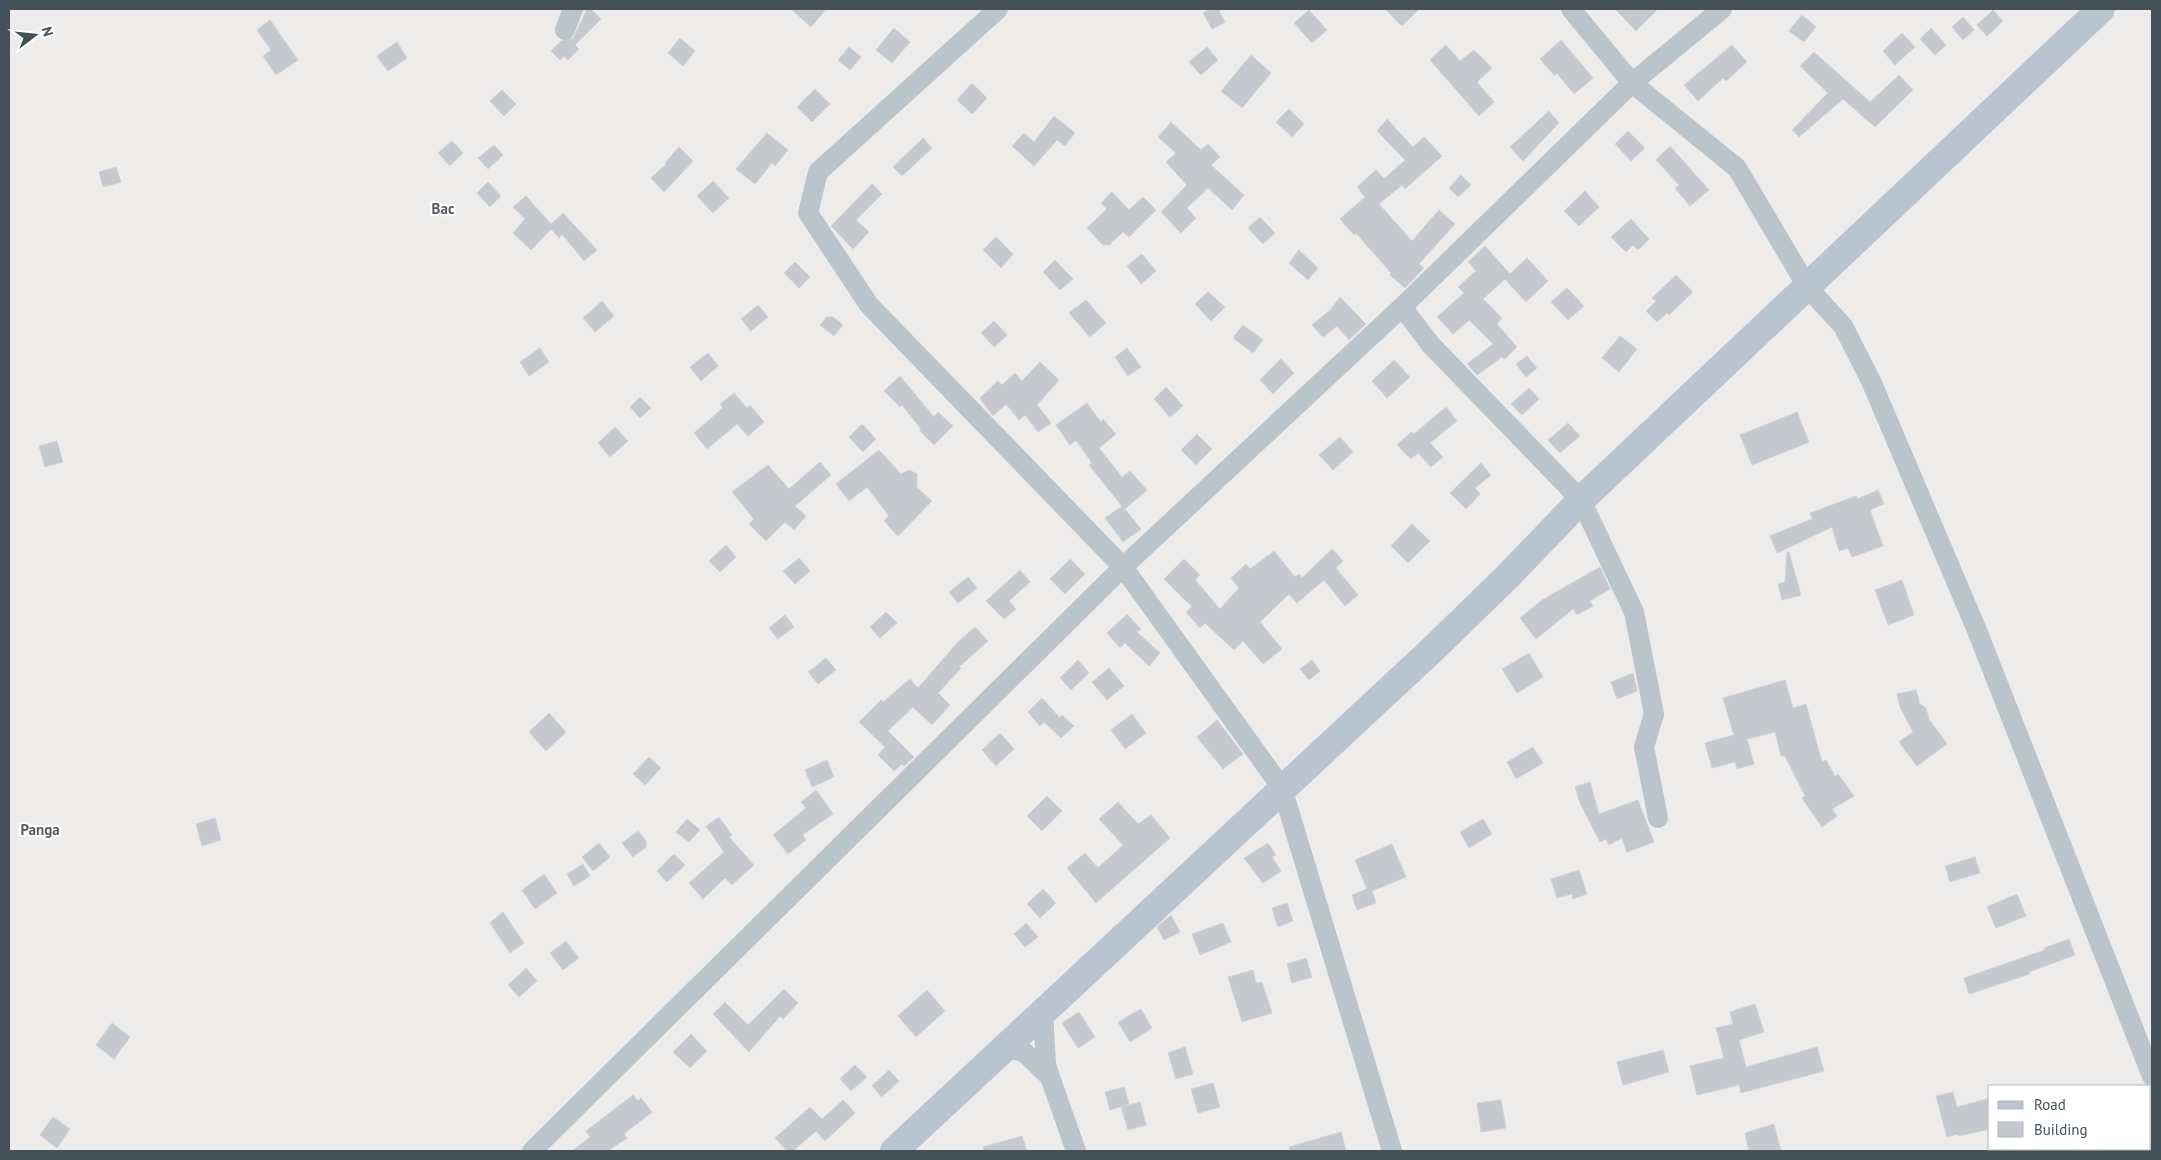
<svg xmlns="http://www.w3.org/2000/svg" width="2161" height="1160" viewBox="0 0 2161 1160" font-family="'PT Sans',sans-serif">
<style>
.building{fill:#c5c9ce;stroke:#cfd2d7}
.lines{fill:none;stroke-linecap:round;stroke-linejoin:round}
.street{stroke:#b9c4cb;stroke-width:20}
.secondary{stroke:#b8c5d0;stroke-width:28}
.labels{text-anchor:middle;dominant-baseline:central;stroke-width:4.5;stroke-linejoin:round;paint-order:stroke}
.neighbourhood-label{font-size:15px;font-weight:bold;fill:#585c60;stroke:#fff}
</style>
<rect width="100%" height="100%" fill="#eeebeb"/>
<path class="building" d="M587 9H591L601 19 575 45 579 49 568 60 564 56 560 60 551 51 561 41 573 39Z
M791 9H826L811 27Z
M1211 9H1218L1225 22 1212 29 1203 13Z
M1385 9H1419L1402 26Z
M1615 9H1658L1636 31Z
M1309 10 1327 30 1312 43 1294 23Z
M1993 10 2003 21 1987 36 1977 25Z
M1802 15 1816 27 1804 42 1789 31Z
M1963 17 1974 30 1963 40 1952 27Z
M270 20 298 60 276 75 263 56 271 50 257 30Z
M894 28 910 42 892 63 876 50Z
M1931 28 1946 45 1935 55 1920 39Z
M1902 33 1915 47 1895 65 1883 51Z
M680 38 695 51 683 66 668 53Z
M1561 40 1593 78 1574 94 1557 73 1554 75 1540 59Z
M397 42 407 58 388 71 377 56Z
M1446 45 1460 61 1474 50 1492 68 1477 82 1494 102 1479 116 1430 60Z
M1732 45 1747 62 1726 81 1723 78 1698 101 1684 85Z
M849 47 861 57 850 70 838 60Z
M1207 47 1218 60 1201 75 1189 62Z
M1814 52 1870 102 1899 75 1913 90 1875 127 1843 99 1799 137 1792 130 1828 93 1800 66Z
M1251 55 1271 73 1242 108 1221 91Z
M972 83 987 98 972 114 957 100Z
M815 89 830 104 812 122 797 107Z
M502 90 516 104 504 116 490 101Z
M1289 109 1304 124 1292 137 1276 122Z
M1549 111 1559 123 1523 161 1510 147Z
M1054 116 1075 133 1065 146 1057 140 1034 166 1012 146 1024 133 1034 142Z
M1387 119 1413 147 1424 137 1442 156 1405 189 1402 185 1379 204 1412 241 1439 210 1455 224 1419 264 1424 268 1405 288 1390 275 1391 273 1356 233 1354 235 1340 219 1365 197 1357 187 1376 170 1384 179 1405 160 1377 131Z
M1171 122 1201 150 1208 144 1220 157 1211 165 1244 195 1232 210 1208 188 1187 208 1196 218 1181 233 1161 212 1187 185 1166 162 1176 153 1158 137Z
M1628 131 1645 148 1631 161 1615 144Z
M767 133 788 150 775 166 772 163 755 184 736 169Z
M923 138 932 148 902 176 893 167Z
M452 141 463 153 450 166 438 153Z
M494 145 503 155 488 169 478 158Z
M1670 146 1709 190 1690 206 1675 188 1679 185 1656 160Z
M679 147 693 161 664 192 651 178 666 164 665 163Z
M116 167 121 182 103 187 99 172Z
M1461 175 1471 185 1458 197 1449 188Z
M713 181 729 198 713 213 697 196Z
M488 182 501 196 490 207 477 193Z
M872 184 882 194 856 220 869 232 853 249 831 226Z
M1585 191 1599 207 1579 226 1564 211Z
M1112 192 1129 210 1143 197 1156 210 1129 237 1123 232 1109 245H1103L1087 228 1107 209 1101 203Z
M526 196 551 224 563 213 597 250 584 261 562 234 559 238 551 229 531 250 513 233 525 219 513 207Z
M1260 217 1275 233 1263 244 1248 228Z
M1631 219 1649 239 1638 250 1633 245 1626 252 1611 237Z
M996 237 1013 254 1001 268 983 250Z
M1485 246 1510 274 1527 258 1548 281 1526 302 1505 279 1483 299 1502 318 1497 324 1517 347 1505 359 1502 357 1477 375 1467 364 1493 344 1469 320 1453 334 1437 317 1464 293 1458 287 1476 271 1468 262Z
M1299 250 1318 268 1308 280 1289 263Z
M1142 254 1156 271 1141 284 1127 266Z
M1055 260 1073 279 1060 290 1043 272Z
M795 262 810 277 799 288 784 273Z
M1676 275 1693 292 1669 315 1667 313 1657 322 1646 311 1656 301 1652 298Z
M1567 288 1584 306 1568 320 1551 302Z
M1208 292 1225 307 1211 321 1195 304Z
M1340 297 1366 324 1349 340 1337 326 1323 337 1312 325 1331 309Z
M1086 300 1106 323 1090 337 1069 313Z
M602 301 614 316 595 332 583 318Z
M758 305 768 317 751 331 741 319Z
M827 317H833L843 325 834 336 820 325Z
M994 321 1007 335 994 347 981 333Z
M1243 325 1263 340 1253 353 1233 338Z
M1620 336 1637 349 1619 372 1602 358Z
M540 348 549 362 529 376 520 362Z
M1127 348 1141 367 1128 376 1115 357Z
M708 353 718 366 701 381 690 367Z
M1527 356 1537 368 1526 377 1516 364Z
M1281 359 1294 373 1273 394 1260 380Z
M1394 360 1410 377 1387 398 1372 381Z
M1040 362 1059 380 1037 405 1051 423 1038 432 1025 415 1019 420 1006 404 993 416 980 398 998 381 1002 385 1015 373 1022 381Z
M900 376 934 417 938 412 953 426 934 445 920 431 921 429 902 405 900 407 884 391Z
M1166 387 1183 406 1170 417 1154 399Z
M1529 388 1539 399 1522 415 1511 404Z
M734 393 747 408 750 405 764 422 748 436 737 424 707 449 694 433 723 408 720 404Z
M640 397 651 408 640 418 630 407Z
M1087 403 1101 422 1103 419 1116 434 1099 448 1122 477 1130 471 1147 490 1125 509 1141 529 1123 542 1105 518 1122 506 1089 465 1092 463 1076 440 1070 445 1056 425Z
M1446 407 1457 421 1430 443 1443 457 1431 467 1418 453 1411 459 1397 445 1411 432 1414 434Z
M1797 412 1809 442 1752 465 1740 435Z
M1568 423 1580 436 1560 453 1548 440Z
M862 424 876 439 863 452 849 437Z
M615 427 628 441 610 457 598 443Z
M1197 434 1212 449 1196 465 1181 450Z
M1340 437 1353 452 1333 470 1319 455Z
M57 441 63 462 45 467 39 446Z
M879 450 901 474 909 470 917 474V488L932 501 898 536 884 521 889 516 867 487 849 501 836 484Z
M820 462 831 475 795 506 806 516 794 530 785 522 766 541 749 524 754 519 732 492 768 465 789 489Z
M1481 463 1491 475 1475 488 1480 494 1466 509 1450 493Z
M1878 490 1884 504 1870 510 1883 546 1852 557 1848 548 1839 551 1832 527 1777 553 1770 536 1812 519 1810 513 1856 496 1857 499Z
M1412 524 1430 541 1408 563 1391 546Z
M726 545 736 557 720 572 709 561Z
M1332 549 1343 561 1336 568 1358 595 1345 606 1324 580 1297 603 1289 594 1260 622 1282 649 1263 664 1243 641 1234 650 1205 623 1200 628 1186 612 1192 607 1164 579 1184 559 1200 575 1195 580 1220 609 1239 588 1231 578 1246 564 1250 569 1274 551 1295 577 1299 574 1302 578Z
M1787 552H1789L1801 595 1782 600 1778 584 1785 582Z
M799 558 810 571 795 584 783 571Z
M1070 559 1085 574 1065 594 1050 579Z
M1600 567 1610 589 1590 601 1593 606 1577 615 1573 609 1536 639 1520 618 1542 600Z
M1020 570 1030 582 1009 601 1016 609 1004 619 986 601Z
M968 577 977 588 958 603 949 592Z
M1902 580 1914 615 1888 625 1875 590Z
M886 612 897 623 880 638 870 627Z
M1127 614 1141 629 1137 632 1160 653 1149 666 1125 643 1120 648 1107 633Z
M785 615 794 627 778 639 769 628Z
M975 627 988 641 959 667 961 668 938 693 950 705 932 725 913 707 888 731 914 757 904 766 902 764 894 771 878 755 885 747 859 722 881 700 883 702 910 679 918 688 958 642Z
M1529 653 1543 677 1517 693 1502 669Z
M826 658 836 670 818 684 808 672Z
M1078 660 1089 673 1071 690 1060 678Z
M1312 660 1320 671 1309 680 1300 669Z
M1109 668 1124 686 1107 700 1092 682Z
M1633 673 1637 691 1617 699 1611 682Z
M1785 680 1793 708 1806 704 1822 762 1826 760 1835 776 1838 774 1854 796 1832 809 1837 816 1822 827 1802 798 1805 796 1785 756H1781L1775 732 1747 739 1754 764 1737 769 1735 762 1712 768 1705 743 1734 735 1723 698Z
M1916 690 1920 704 1926 708 1929 719 1947 744 1917 766 1899 742 1913 732 1900 707 1897 694Z
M1042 698 1060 718 1062 715 1074 726 1061 738 1044 722 1040 726 1028 712Z
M549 713 566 732 546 751 529 732Z
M1132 714 1146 733 1125 749 1111 730Z
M1217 720 1243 754 1223 769 1197 737Z
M1000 733 1014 749 996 766 982 750Z
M1533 747 1543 763 1516 779 1507 762Z
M649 757 661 768 645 785 633 774Z
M827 760 834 777 812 787 805 770Z
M1590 782 1599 814 1638 800 1654 842 1627 852 1622 838 1609 845 1606 839 1600 842 1580 803 1575 787Z
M816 790 833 814 802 835 806 840 788 854 773 835 806 808 801 802Z
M1047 796 1062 811 1042 831 1027 816Z
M1118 802 1138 824 1151 815 1170 838 1096 903 1067 868 1085 853 1098 868 1123 845 1099 819Z
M719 817 732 835 729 837 754 865 732 885 725 878 703 899 689 883 724 852 706 826Z
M215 818 221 840 202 846 196 824Z
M687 819 700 830 689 842 676 832Z
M1483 819 1492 834 1469 848 1460 832Z
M638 831 646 841V847L633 857 622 843Z
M599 843 610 857 593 871 582 857Z
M1268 843 1276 855 1272 857 1281 871 1263 883 1244 858Z
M1392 844 1406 877 1372 891 1376 903 1357 910 1352 895 1367 889 1355 860Z
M674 854 685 865 667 882 657 871Z
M1975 857 1980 873 1950 882 1945 866Z
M583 864 590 876 574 886 567 874Z
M1579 870 1587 894 1573 899 1572 894 1557 898 1551 879Z
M544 874 557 893 535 909 522 890Z
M1043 889 1056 903 1040 918 1027 904Z
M2017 894 2026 916 1996 928 1987 907Z
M1287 903 1293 921 1278 927 1272 908Z
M503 912 524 943 510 953 490 923Z
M1171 915 1180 932 1164 940 1157 927Z
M1026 923 1038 937 1025 947 1014 934Z
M1223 923 1231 942 1200 955 1192 934Z
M2069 939 2075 955 2029 972 2030 974 1969 994 1964 978 2045 950 2044 948Z
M566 941 579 958 563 970 550 953Z
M1306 958 1312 977 1292 983 1287 964Z
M526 968 537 981 519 997 508 985Z
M1253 970 1256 983 1262 982 1272 1013 1242 1022 1228 977Z
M784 989 798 1003 783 1019 780 1016 749 1052 713 1014 725 1002 748 1025Z
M927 990 945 1011 916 1037 898 1016Z
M1755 1004 1764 1032 1739 1040 1746 1067 1817 1047 1824 1071 1741 1093 1739 1085 1697 1095 1690 1066 1724 1058 1716 1028 1733 1024 1730 1012Z
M1141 1009 1152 1028 1130 1042 1118 1022Z
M1079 1012 1095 1037 1078 1048 1062 1023Z
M112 1023 130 1037 114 1059 96 1045Z
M691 1034 707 1051 690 1068 673 1052Z
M1185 1047 1193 1074 1176 1079 1168 1053Z
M1663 1050 1669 1072 1623 1085 1617 1062Z
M855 1065 867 1077 851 1091 840 1079Z
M889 1070 899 1081 882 1097 872 1086Z
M1213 1083 1220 1107 1198 1113 1191 1089Z
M1124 1087 1129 1104 1110 1110 1105 1092Z
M1953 1092 1957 1107 1990 1098V1129L1959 1136 1958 1134 1947 1137 1936 1096Z
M633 1095 638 1101 641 1098 652 1112 624 1134 627 1138 608 1151H572L590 1137 586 1131Z
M843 1100 855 1113 825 1141 816 1131 793 1151H787L775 1138 810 1107 822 1119Z
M1501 1100 1506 1128 1481 1132 1477 1103Z
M1140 1102 1146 1125 1128 1130 1121 1107Z
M53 1117 70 1129 57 1148 40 1135Z
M1774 1124 1781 1151H1749L1745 1133Z
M1341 1132 1346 1151H1290L1289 1147Z
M1022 1136 1027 1151H984L983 1147Z"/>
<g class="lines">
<path class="street" d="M998 9 818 172 808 213 869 305 1123 567 1282 788 1392 1151
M1571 9 1632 83 1737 168 1808 288 1843 326 1871 381 1976 628 2152 1076
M565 30 573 9
M1402 307 1431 345 1581 500 1634 612 1654 714 1644 747 1658 818
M1043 1013 1046 1065 1050 1077
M1007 1048 1024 1052 1050 1077 1076 1151
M532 1151 1123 567 1402 307 1632 83 1722 9"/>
<path class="secondary" d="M894 1151 1434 648 1509 575 1581 500 2101 9"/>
</g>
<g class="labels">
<g class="neighbourhood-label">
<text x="443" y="208">Bac</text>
<text x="40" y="829">Panga</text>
</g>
</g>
<rect width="2161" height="1160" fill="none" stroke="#445058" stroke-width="20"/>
<rect x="1988" y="1085" width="162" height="65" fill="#ffffff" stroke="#b4b9bc"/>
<rect x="1998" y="1101" width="25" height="8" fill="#b8c5d0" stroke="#b4b9bc"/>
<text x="2034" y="1110" font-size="15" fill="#445058">Road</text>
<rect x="1998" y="1122" width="25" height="15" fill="#c5c9ce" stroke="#b4b9bc"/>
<text x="2034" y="1135" font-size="15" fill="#445058">Building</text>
<g transform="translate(35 35) rotate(74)" stroke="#ffffff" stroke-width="4" paint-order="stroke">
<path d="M0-4L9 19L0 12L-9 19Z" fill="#445058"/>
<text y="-8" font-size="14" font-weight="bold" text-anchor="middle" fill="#445058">N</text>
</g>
</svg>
